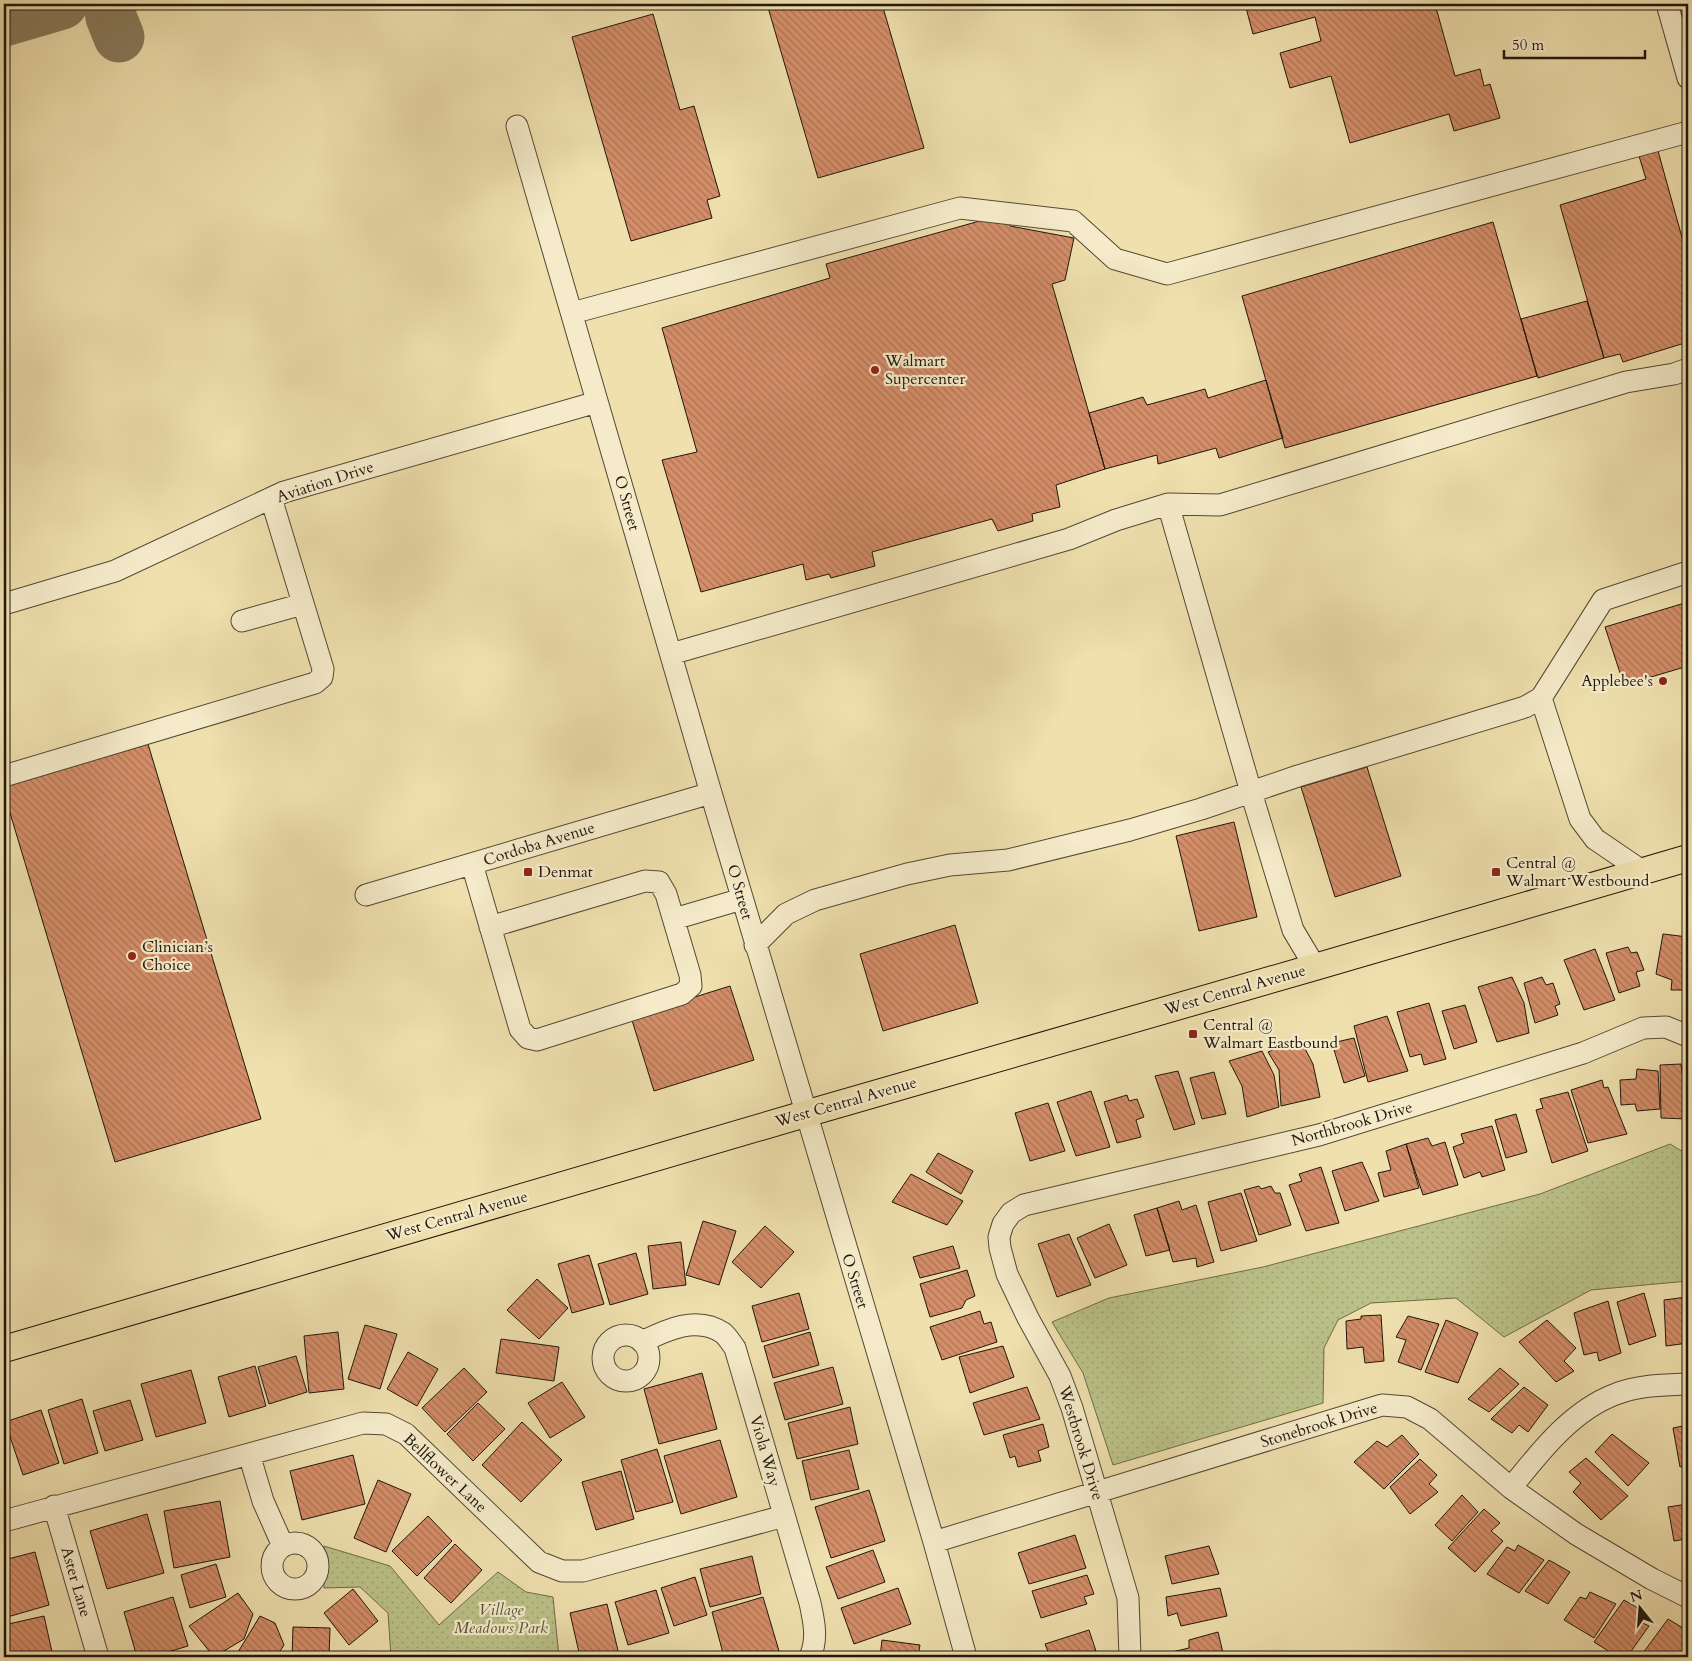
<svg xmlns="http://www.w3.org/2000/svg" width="1692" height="1661" viewBox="0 0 1692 1661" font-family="Cardo,serif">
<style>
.park{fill:url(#park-dots);stroke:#6e6c4a}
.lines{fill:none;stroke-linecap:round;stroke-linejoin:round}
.taxiway{stroke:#887b5d;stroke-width:51}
.building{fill:url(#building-back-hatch);stroke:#21160c}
.minor-casing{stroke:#544834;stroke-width:23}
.major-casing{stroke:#21160c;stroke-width:28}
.minor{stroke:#f5ebca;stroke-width:21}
.major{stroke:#efe0ae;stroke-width:26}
.poi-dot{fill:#8f2418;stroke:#f5ebca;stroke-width:2}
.labels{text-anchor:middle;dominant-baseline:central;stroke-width:4.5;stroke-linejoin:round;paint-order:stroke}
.poi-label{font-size:16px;fill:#21160c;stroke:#f5ebca;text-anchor:start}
.street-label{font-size:16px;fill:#21160c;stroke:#f5ebca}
.park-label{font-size:16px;font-style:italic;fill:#575238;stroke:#f5ebca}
</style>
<defs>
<pattern id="park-dots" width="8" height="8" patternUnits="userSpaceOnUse" patternTransform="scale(1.25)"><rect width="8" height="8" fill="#bbc289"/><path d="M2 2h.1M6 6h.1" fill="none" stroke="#a0a675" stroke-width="1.8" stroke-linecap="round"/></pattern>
<pattern id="building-back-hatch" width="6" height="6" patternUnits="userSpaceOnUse" patternTransform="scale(1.25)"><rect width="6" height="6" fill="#d48e69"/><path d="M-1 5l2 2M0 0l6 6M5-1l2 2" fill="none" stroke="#ac7355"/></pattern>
</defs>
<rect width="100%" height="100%" fill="#efe0ae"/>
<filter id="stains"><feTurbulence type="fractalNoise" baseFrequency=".004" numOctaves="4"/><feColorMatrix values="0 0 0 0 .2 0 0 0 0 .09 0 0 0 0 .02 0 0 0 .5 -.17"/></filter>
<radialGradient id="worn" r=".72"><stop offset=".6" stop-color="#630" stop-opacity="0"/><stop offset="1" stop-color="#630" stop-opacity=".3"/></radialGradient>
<path class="park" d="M1670 1144 1688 1155V1281L1591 1290 1504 1337 1456 1298 1371 1303 1338 1320 1324 1348 1323 1403 1113 1465 1083 1373 1052 1322 1109 1298 1263 1267 1540 1194Z
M324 1546 390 1566 439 1625 498 1572 526 1592 553 1597 559 1657H391L388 1613 360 1587 324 1588Z"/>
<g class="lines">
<path class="taxiway" d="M109 4 111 17 119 37
M4 21 62 4"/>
</g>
<path class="building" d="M767 4H882L924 148 818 178Z
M1245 4H1435L1455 76 1480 69 1484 86 1490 84 1500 118 1454 131 1449 114 1350 143 1331 76 1290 88 1280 53 1321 41 1315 17 1253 34Z
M653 14 680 110 694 106 720 196 707 200 712 218 631 241 572 37Z
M1658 151 1688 259V342L1623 362 1620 354 1604 358 1560 205 1646 179 1639 156Z
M994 217 1010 219V226L1074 238 1065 280 1052 284 1105 469 1056 485 1060 507 1032 514 1033 521 998 531 992 519 872 552 875 566 831 578 829 574 806 580 803 564 701 592 662 460 697 452 662 328 830 278 826 264Z
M1493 222 1537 376 1285 448 1242 296Z
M1587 301 1604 358 1538 378 1521 319Z
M1266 380 1283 438 1219 458 1216 448 1158 464 1157 455 1105 469 1089 413 1143 397 1147 405 1205 389 1208 398Z
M1688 602V666L1624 685 1605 627Z
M148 744 261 1119 115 1162 4 793V787Z
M1367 767 1401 876 1335 897 1301 787Z
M1234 822 1257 917 1199 931 1176 836Z
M955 925 978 1003 883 1031 860 954Z
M1663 934 1688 937V990H1671L1672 980 1656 974Z
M1628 947 1631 953 1637 952 1644 970 1636 972 1640 986 1619 993 1606 953Z
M1595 949 1615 1000 1584 1010 1564 960Z
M1512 977 1524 1003 1529 1033 1497 1042 1478 987Z
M1542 977 1546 985 1553 983 1560 1004 1555 1006 1558 1015 1535 1023 1524 983Z
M730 986 754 1060 654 1091 631 1017Z
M1429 1003 1446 1059 1424 1065 1421 1054 1410 1057 1397 1012Z
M1465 1005 1477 1042 1454 1049 1442 1011Z
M1387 1016 1408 1071 1368 1082 1354 1026Z
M1354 1038 1365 1076 1344 1083 1332 1043Z
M1300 1039 1313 1064 1320 1097 1281 1106 1279 1070 1268 1052Z
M1262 1051 1274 1075 1279 1107 1247 1117 1242 1086 1229 1061Z
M1681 1064 1682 1073 1688 1074V1119L1661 1118 1660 1065Z
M1637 1069 1658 1071 1660 1109 1637 1111 1635 1104 1621 1105 1620 1080 1636 1079Z
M1178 1071 1195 1124 1174 1130 1155 1076Z
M1214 1072 1226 1114 1202 1119 1190 1078Z
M1602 1080 1604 1088 1608 1087 1627 1134 1588 1143 1571 1090Z
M1091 1091 1110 1147 1076 1156 1057 1102Z
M1568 1092 1588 1151 1552 1163 1536 1110 1543 1108 1540 1099Z
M1127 1095 1129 1101 1137 1099 1144 1117 1136 1120 1141 1137 1117 1143 1104 1102Z
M1048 1103 1065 1151 1030 1161 1015 1113Z
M1516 1114 1527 1152 1506 1158 1495 1120Z
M1492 1126 1505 1170 1482 1177 1480 1172 1464 1178 1453 1147 1464 1143 1461 1134Z
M1428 1138 1432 1146 1445 1142 1458 1185 1423 1195 1406 1144Z
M1406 1144 1419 1188 1384 1197 1378 1173 1391 1170 1386 1151Z
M938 1153 973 1171 961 1194 926 1172Z
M1362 1162 1379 1201 1345 1211 1332 1171Z
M1321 1167 1339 1223 1306 1231 1289 1185 1302 1181 1299 1174Z
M911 1174 963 1201 947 1225 892 1202Z
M1259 1186 1261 1189 1271 1186 1275 1193H1280L1291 1225 1259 1235 1244 1190Z
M1241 1193 1257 1241 1221 1251 1208 1202Z
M1179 1201 1182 1210 1196 1205 1214 1262 1197 1267 1196 1258 1173 1262 1157 1208Z
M1157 1208 1170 1250 1146 1256 1134 1215Z
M703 1221 736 1231 719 1285 686 1275Z
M1109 1224 1127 1265 1095 1278 1077 1238Z
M765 1226 794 1252 761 1288 732 1262Z
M1069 1234 1091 1285 1057 1297 1038 1244Z
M681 1242 686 1285 653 1289 648 1246Z
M953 1246 960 1268 920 1278 913 1257Z
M636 1253 648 1294 610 1305 598 1264Z
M589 1255 604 1304 572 1313 558 1264Z
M967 1270 975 1296 966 1300 962 1308 930 1317 920 1284Z
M537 1279 568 1308 539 1339 507 1310Z
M799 1293 809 1329 762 1342 752 1306Z
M1644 1293 1656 1336 1629 1345 1617 1302Z
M1687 1297 1688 1343 1666 1346 1664 1300Z
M1608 1301 1621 1353 1599 1361 1597 1352 1584 1355 1574 1313Z
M980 1311 984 1324 991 1322 997 1342 942 1360 930 1327Z
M1381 1315 1384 1361 1365 1363 1363 1347 1347 1349 1346 1321 1361 1319V1316Z
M1408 1316 1439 1324 1421 1370 1398 1362 1406 1340 1396 1337Z
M1446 1320 1478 1333 1458 1383 1425 1372Z
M1547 1320 1576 1348 1564 1361 1574 1371 1556 1382 1519 1342Z
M365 1325 397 1334 380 1389 348 1379Z
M338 1332 344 1389 309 1393 304 1336Z
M810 1332 819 1365 773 1378 764 1346Z
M501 1339 559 1347 554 1381 496 1373Z
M1003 1346 1014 1377 970 1393 959 1357Z
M408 1352 438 1369 417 1406 387 1389Z
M296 1356 307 1392 269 1404 258 1367Z
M255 1366 266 1406 229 1417 218 1377Z
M833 1367 843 1404 785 1420 774 1383Z
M464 1368 487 1392 445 1432 422 1408Z
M1500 1368 1519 1384 1489 1412 1468 1399Z
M191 1370 206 1423 156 1437 141 1384Z
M702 1373 717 1429 659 1444 644 1389Z
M562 1382 585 1417 550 1438 528 1403Z
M1027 1387 1040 1419 984 1435 973 1403Z
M1524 1387 1548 1405 1528 1432 1519 1425 1512 1433 1491 1419Z
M82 1399 98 1453 64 1464 48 1410Z
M130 1400 143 1440 105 1451 93 1411Z
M478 1403 505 1429 473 1461 447 1434Z
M850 1407 858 1444 797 1459 788 1423Z
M41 1410 59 1463 23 1475 5 1422Z
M522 1422 562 1460 521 1502 482 1465Z
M1043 1424 1049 1447 1038 1451 1041 1461 1018 1467 1015 1456 1010 1458 1003 1435Z
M1688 1425V1465L1680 1467 1673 1428Z
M1612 1434 1649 1463 1628 1486 1595 1452Z
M1402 1435 1419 1454 1384 1489 1354 1462 1377 1441 1387 1447Z
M720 1440 737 1497 681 1514 664 1456Z
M657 1449 673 1502 636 1512 621 1460Z
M849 1450 859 1489 811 1500 802 1461Z
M353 1455 365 1504 302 1520 290 1471Z
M1586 1458 1628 1496 1601 1520 1573 1492 1581 1483 1569 1472Z
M1420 1459 1437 1475 1429 1484 1438 1492 1410 1514 1390 1487Z
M621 1471 634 1519 596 1530 582 1482Z
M378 1480 411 1494 386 1552 354 1538Z
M869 1490 885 1541 831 1558 815 1507Z
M1462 1495 1478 1512 1452 1541 1435 1525Z
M220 1501 230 1557 174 1568 164 1511Z
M1688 1504V1555L1686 1539 1674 1541 1668 1507Z
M1484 1509 1500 1523 1491 1531 1503 1541 1475 1572 1448 1548Z
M147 1514 164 1573 107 1589 90 1531Z
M428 1516 452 1541 417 1576 392 1551Z
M1075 1535 1086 1568 1029 1584 1018 1553Z
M455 1544 482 1570 451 1603 424 1578Z
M1518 1545 1544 1560 1519 1593 1487 1574 1507 1547 1515 1551Z
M1209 1546 1219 1574 1172 1584 1165 1556Z
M873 1550 885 1582 838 1599 826 1567Z
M35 1552 49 1605 4 1618V1560Z
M752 1556 761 1594 710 1607 700 1569Z
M1549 1560 1570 1572 1548 1604 1525 1591Z
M216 1564 226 1597 190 1608 181 1575Z
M1087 1575 1094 1594 1084 1597 1087 1604 1041 1618 1032 1591Z
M695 1577 707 1615 674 1626 661 1588Z
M898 1588 911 1624 854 1644 841 1608Z
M1220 1588 1227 1616 1181 1626 1177 1613 1168 1616 1166 1597Z
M353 1589 378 1621 349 1645 324 1613Z
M656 1590 669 1633 628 1645 615 1602Z
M1590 1592 1616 1604 1594 1638 1564 1620 1580 1597 1586 1599Z
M238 1593 253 1614 244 1639 214 1657 189 1626Z
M173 1597 188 1646 151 1657H137L124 1612Z
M763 1597 779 1651 756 1657H724L712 1612Z
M1624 1600 1641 1610 1636 1620 1649 1626 1627 1657H1618L1594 1642Z
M607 1604 619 1655 610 1657H580L570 1613Z
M44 1616 52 1652 28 1657H11L4 1625Z
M260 1616 275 1623 284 1645 276 1657H235Z
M1668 1619 1688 1631V1654L1686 1657H1640Z
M293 1627 330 1628 329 1657H292Z
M1089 1630 1096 1651 1077 1657H1050L1045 1644Z
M1218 1632 1224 1657H1173L1172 1652 1189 1648V1640Z
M882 1640 920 1645 918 1657H880Z
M53 1652 54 1657H36Z"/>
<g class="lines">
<defs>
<path id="minor" d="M1667 4 1688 78
M517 126 711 793 934 1542 966 1657
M572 313 960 208 1073 221 1115 259 1167 274 1688 132
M1168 504 1251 792 1293 930 1315 967
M4 604 115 571 284 492 597 402
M242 621 303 604
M671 654 1069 539 1116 520 1168 504 1220 505 1626 382 1674 374 1688 369
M4 776 315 683 322 677 323 669 271 498
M472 864 520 1029 528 1038 537 1040 682 994 691 986 690 975 666 894 659 882 645 881 490 927
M1642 871 1595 839 1580 819 1541 698 1603 600 1688 572
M366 895 711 793
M674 919 742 899
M755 945 786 914 815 900 907 874 950 865 1008 860 1130 830 1201 809 1298 776 1525 707 1541 698
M603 1358a23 23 0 1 1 46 0a23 23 0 1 1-46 0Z
M642 1342C666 1330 697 1315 723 1333 728 1337 731 1343 735 1348L810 1603C814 1621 818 1639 810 1657
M249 1454 263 1501 283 1546
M1511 1488C1539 1453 1572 1410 1616 1394 1639 1385 1664 1385 1688 1384
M54 1506 98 1657
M4 1521 363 1423 386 1424 406 1434 539 1562 562 1571H583L784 1516
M934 1542 1382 1405 1407 1407 1430 1419 1511 1488 1576 1534 1652 1579 1688 1597
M272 1566a23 23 0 1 1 46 0a23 23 0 1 1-46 0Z
M1130 1657 1128 1598 1072 1408 1060 1376 1028 1318 1007 1274 1000 1248 999 1237 1003 1224 1011 1213 1024 1205 1319 1135 1583 1053 1643 1028 1666 1027 1688 1036"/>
<path id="major" d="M4 1349 805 1114 1315 967 1688 858"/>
</defs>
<use href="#minor" class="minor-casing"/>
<use href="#major" class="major-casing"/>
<use href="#minor" class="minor"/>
<use href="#major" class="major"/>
</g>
<g class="poi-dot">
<circle cx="875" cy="370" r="5"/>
<circle cx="1663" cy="681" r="5"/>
<rect x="523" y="867" width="10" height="10" rx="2.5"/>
<rect x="1491" y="867" width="10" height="10" rx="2.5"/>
<circle cx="132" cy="956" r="5"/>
<rect x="1188" y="1029" width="10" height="10" rx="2.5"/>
</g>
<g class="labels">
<g class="poi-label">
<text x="885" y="361">Walmart<tspan x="885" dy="18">Supercenter</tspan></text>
<text x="1653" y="681" text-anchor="end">Applebee's</text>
<text x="1506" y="863">Central @<tspan x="1506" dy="18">Walmart Westbound</tspan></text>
<text x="538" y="872">Denmat</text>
<text x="142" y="947">Clinician’s<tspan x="142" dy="18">Choice</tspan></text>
<text x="1203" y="1025">Central @<tspan x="1203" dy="18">Walmart Eastbound</tspan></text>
</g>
<g class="street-label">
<text transform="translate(325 482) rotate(-18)">Aviation Drive</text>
<text transform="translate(627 503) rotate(74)">O Street</text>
<text transform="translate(539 844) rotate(-17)">Cordoba Avenue</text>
<text transform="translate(740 892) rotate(74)">O Street</text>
<text transform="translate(1235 990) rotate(-16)">West Central Avenue</text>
<text transform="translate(846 1102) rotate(-16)">West Central Avenue</text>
<text transform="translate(1352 1124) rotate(-16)">Northbrook Drive</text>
<text transform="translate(457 1216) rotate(-16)">West Central Avenue</text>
<text transform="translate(855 1281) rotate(73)">O Street</text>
<text transform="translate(1319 1425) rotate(-17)">Stonebrook Drive</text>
<text transform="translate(1081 1443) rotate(73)">Westbrook Drive</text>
<text transform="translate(765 1451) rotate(74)">Viola Way</text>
<text transform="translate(445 1473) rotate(43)">Bellflower Lane</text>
<text transform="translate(76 1582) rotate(74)">Aster Lane</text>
</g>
<g class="park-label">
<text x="501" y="1610">Village<tspan x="501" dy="18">Meadows Park</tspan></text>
</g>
</g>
<rect width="1692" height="1661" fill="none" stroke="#efe0ae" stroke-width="20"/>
<rect x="5" y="5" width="1682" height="1651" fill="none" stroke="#21160c" stroke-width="2.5"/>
<rect x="10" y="10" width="1672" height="1641" fill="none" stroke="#21160c"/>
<g transform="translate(1640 1608) rotate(343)" stroke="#f5ebca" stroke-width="4" paint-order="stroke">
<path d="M0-4L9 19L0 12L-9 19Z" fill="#21160c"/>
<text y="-8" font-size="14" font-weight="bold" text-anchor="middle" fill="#21160c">N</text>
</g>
<path d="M1504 50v8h141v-8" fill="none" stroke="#21160c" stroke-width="2.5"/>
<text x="1512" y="50" font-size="15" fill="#21160c" stroke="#f5ebca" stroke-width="4" paint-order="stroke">50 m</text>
<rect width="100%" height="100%" filter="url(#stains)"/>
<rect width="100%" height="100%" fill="url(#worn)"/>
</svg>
